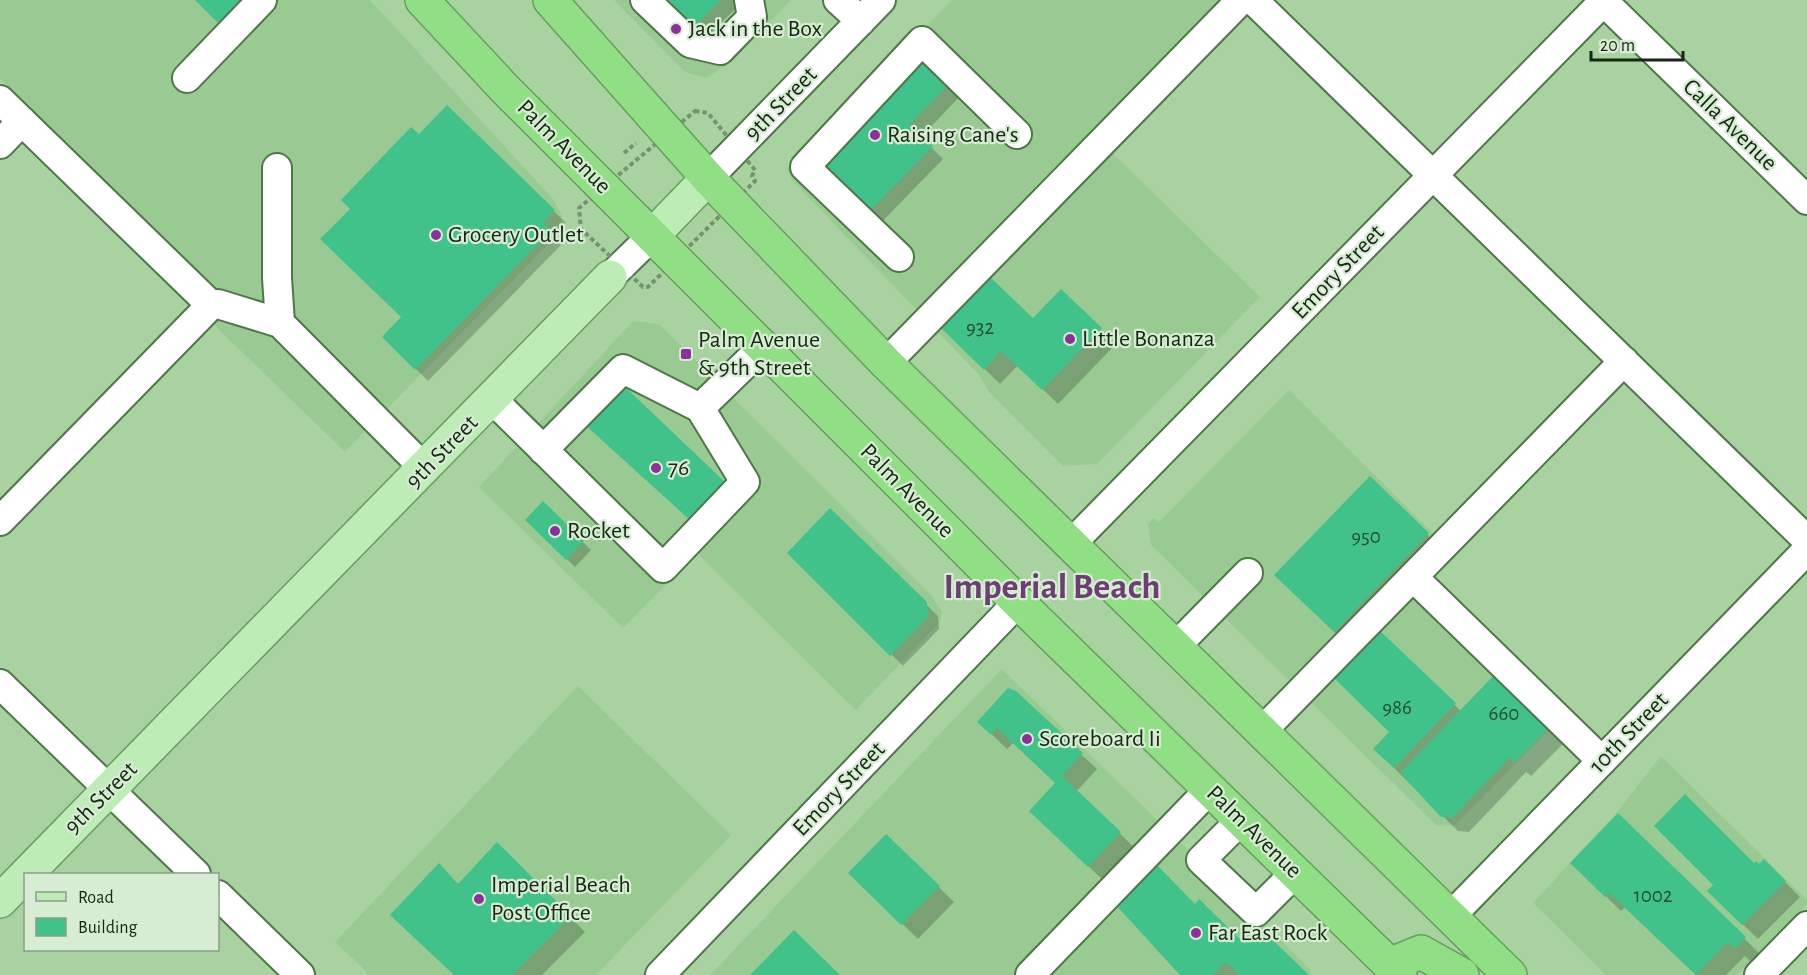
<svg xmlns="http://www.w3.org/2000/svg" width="1807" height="975" viewBox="0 0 1807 975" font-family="'Alegreya Sans',sans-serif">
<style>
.built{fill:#99ca92}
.shadow{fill:#0003}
.building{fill:#42c28b}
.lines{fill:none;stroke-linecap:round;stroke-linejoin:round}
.minor-casing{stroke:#4f7649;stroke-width:32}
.major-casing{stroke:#669f5d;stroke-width:36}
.highway-casing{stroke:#669f5d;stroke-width:36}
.path{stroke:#73946e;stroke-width:4;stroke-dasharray:4.5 3;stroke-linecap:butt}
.minor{stroke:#fff;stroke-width:28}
.major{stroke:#bdecb6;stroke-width:33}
.highway{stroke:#91df85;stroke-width:33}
.poi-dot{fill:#8c319c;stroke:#d7edd3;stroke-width:2}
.labels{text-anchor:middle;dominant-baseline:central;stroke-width:4.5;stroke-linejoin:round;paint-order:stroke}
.number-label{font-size:21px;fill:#214e32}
.poi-label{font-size:24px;fill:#162714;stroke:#d7edd3;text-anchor:start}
.street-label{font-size:24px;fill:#162714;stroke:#d7edd3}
.town-label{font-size:36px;font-weight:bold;fill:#6c3e74;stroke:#d7edd3}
</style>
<rect width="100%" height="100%" fill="#a8d3a1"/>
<path class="built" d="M0 0H370L553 199 562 216 558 234 345 452 206 317 205 278 0 79Z
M614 0H791L733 61 706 78 685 72Z
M952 0H1229L1096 137 1260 297 1097 464 1063 466 989 392 980 376 791 179 787 169Z
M633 321 659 324 932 596 942 612 940 622 856 710 697 553 623 628 479 487Z
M1289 390 1440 540 1415 565 1565 714 1455 825 1437 826 1151 545 1148 524 1154 518 1159 522Z
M1002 669 1309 968 1312 975H710Z
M578 686 731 835 596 975H367L366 971 335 942Z
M1661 756 1807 900V904L1737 975H1606L1533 903 1617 812Z"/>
<path class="shadow" d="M659 0H736L740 4 688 56Z
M927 48 968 88 921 137 943 159 867 237 871 92Z
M448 107 566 223 554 235 562 244 428 381 384 337 403 318 352 209Z
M1033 320 1101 329 1116 344 1058 404 1018 365 1000 384 942 327Z
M1370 478 1443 550 1350 647 1276 575Z
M543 503 591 550 575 567 527 520Z
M830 510 938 616 939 629 903 666 789 553Z
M1377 630 1461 711 1497 674 1565 742 1531 776 1526 772 1469 832 1458 831 1390 764 1391 732Z
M1015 693 1097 769 1076 792 1135 848 1104 881 1046 826 1057 784 1013 743 1007 749 979 722Z
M1618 815 1760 954 1752 963 1745 956 1726 975H1696L1625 907 1621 911 1572 863Z
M886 836 954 902 918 939 850 873Z
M497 844 585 932 542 975H455L459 886Z
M1764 861 1800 897 1758 939 1709 891 1715 885 1754 865 1759 866Z
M1195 906 1244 946 1307 975H1182L1154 947Z"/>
<path class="building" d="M195 0H245L220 25Z
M657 0H721L676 45Z
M927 46 958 75 910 124 933 146 854 227 795 169Z
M447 105 555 210 543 223 551 231 415 370 382 337 401 317 320 239 350 209 341 200 411 127 419 134Z
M989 276 1033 318 1061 289 1102 328 1042 390 1001 351 984 370 940 327Z
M622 384 726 483 690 520 584 424Z
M1370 476 1429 533 1334 632 1274 575Z
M543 501 584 541 566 560 525 520Z
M830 508 927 602 928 617 890 656 787 553Z
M1377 628 1456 703 1394 768 1373 749 1389 732 1331 675Z
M1497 672 1551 726 1515 762 1509 758 1453 817H1441L1400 773Z
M1008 688 1016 691 1083 753 1062 776 1121 832 1088 867 1029 811 1055 783 997 728 991 735 977 722Z
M1685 794 1754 863 1756 861 1759 864 1764 859 1786 881 1742 925 1707 891 1713 885 1654 826Z
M1618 813 1746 937 1735 949 1728 942 1696 975 1609 893 1605 897 1570 863Z
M886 834 940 886 901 925 848 873Z
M497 842 571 916 512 975H454L390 915 439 863 458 884Z
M1155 863 1195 904 1199 899 1244 943 1259 927 1309 975H1239L1226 962 1213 975H1180L1114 903Z
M794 930 840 975H750Z"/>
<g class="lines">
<defs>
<path id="minor" d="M645 0 690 43 720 50 752 17 749 0
M838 0 861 21
M1253 0 1807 540
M1602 0 1807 200
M187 78 262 0
M0 100 211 305
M0 144 22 121
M277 168V278L280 323
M708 178 881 0
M899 257 805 167 922 41 1017 134
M610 277 652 236
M886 363 1241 0
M492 399 663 568 745 482 700 408 764 346
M543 450 623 369 700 408
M0 521 211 305 218 304 280 323 425 469
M1071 544 1605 0
M1413 577 1602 761
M1174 648 1248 573
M0 684 196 874
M1261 732 1624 361
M1241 820 1201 860 1256 912 1295 873
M218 895 300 975
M1451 916 1807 550
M660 975 1018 602
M1030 975 1210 789
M1759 975 1807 926"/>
<path id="major" d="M652 236 708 178
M0 901 610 277"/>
<path id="highway" d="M422 0 506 90 1018 602 1400 975
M550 0 708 178 886 363 1510 975
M1389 965 1421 952 1462 975"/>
</defs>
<use href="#minor" class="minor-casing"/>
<use href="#major" class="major-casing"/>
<use href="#highway" class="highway-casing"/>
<path class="path" d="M695 111 708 113 755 170 752 176 755 181 648 287H643L581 229 579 208Z
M624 153 636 143"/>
<use href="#minor" class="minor"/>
<use href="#major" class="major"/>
<use href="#highway" class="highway"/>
</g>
<g class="poi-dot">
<circle cx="676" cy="29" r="6"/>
<circle cx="875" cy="135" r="6"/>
<circle cx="436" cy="235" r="6"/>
<circle cx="1070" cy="339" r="6"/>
<rect x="680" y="348" width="12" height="12" rx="3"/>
<circle cx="656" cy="468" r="6"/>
<circle cx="555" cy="531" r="6"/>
<circle cx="1027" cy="739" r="6"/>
<circle cx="479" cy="899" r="6"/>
<circle cx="1196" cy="933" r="6"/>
</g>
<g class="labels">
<g class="number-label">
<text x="980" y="327">932</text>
<text x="1366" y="536">950</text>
<text x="1397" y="707">986</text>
<text x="1504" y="713">660</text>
<text x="1653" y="895">1002</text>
</g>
<g class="poi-label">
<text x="688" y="29">Jack in the Box</text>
<text x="887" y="135">Raising Cane's</text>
<text x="448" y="235">Grocery Outlet</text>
<text x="1082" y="339">Little Bonanza</text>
<text x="698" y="340">Palm Avenue<tspan x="698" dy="28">&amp; 9th Street</tspan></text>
<text x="668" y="468">76</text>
<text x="567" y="531">Rocket</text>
<text x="1039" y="739">Scoreboard Ii</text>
<text x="491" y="885">Imperial Beach<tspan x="491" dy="28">Post Office</tspan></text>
<text x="1208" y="933">Far East Rock</text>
</g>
<g class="street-label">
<text transform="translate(781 104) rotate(-46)">9th Street</text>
<text transform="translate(1730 125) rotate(44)">Calla Avenue</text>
<text transform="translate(564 147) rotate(45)">Palm Avenue</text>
<text transform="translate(1338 272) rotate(-46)">Emory Street</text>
<text transform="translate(442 452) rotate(-46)">9th Street</text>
<text transform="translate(907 491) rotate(45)">Palm Avenue</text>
<text transform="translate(1629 733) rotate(-46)">10th Street</text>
<text transform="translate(839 789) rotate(-46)">Emory Street</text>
<text transform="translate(101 798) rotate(-45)">9th Street</text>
<text transform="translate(1254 832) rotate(44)">Palm Avenue</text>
</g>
<g class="town-label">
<text x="1052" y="587">Imperial Beach</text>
</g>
</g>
<rect x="24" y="873" width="195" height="78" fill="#d7edd3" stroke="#8a9e87" stroke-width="1.5"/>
<rect x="36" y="892" width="30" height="9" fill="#bdecb6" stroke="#8a9e87" stroke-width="1.5"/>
<text x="78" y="903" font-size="18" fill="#162714">Road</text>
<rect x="36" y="918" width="30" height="18" fill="#42c28b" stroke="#8a9e87" stroke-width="1.5"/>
<text x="78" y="933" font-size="18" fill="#162714">Building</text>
<path d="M1591 51v9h92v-9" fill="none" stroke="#162714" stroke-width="3"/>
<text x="1600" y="51" font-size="18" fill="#162714" stroke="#d7edd3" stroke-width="4.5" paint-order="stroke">20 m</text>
</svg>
